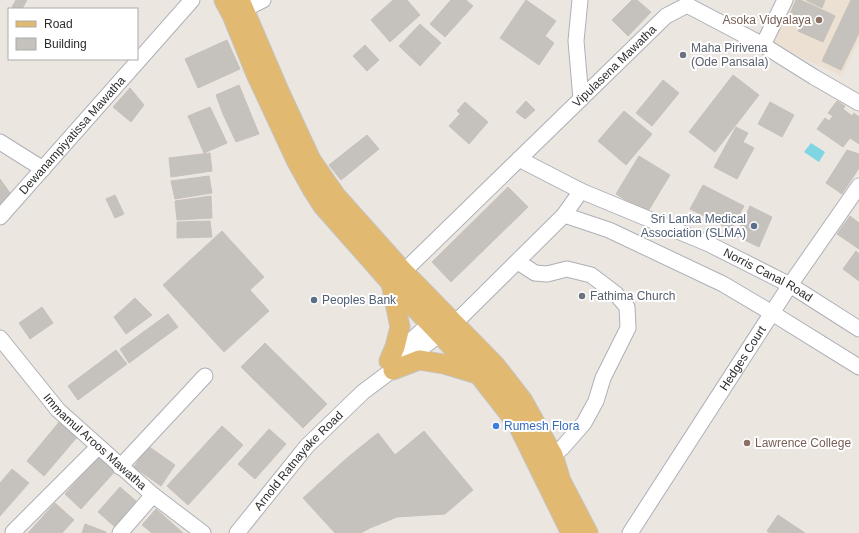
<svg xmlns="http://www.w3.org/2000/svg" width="859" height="533" viewBox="0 0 859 533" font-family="Helvetica,sans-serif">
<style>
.education{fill:#ece0d2}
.water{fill:#80d5e2}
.building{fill:#c5c1bc;stroke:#c8c1ba}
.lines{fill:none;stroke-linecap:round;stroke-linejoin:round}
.minor-casing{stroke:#adb0b7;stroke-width:17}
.major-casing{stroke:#c4c4c4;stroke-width:21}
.minor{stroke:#fff;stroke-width:15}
.major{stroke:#e2b970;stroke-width:19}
.education-dot{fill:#8d6e63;stroke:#fff;stroke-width:1.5}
.worship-dot{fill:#6b7280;stroke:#fff;stroke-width:1.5}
.service-dot{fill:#5c6f8a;stroke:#fff;stroke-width:1.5}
.shop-dot{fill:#3f7fe0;stroke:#fff;stroke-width:1.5}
.labels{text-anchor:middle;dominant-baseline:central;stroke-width:4;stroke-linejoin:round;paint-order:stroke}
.education-label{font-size:12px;fill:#785e54;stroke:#fff;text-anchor:end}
.worship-label{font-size:12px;fill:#5b616d;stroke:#fff;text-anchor:start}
.street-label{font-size:12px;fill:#2d2d2d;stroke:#fff}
.service-label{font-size:12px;fill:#4e5e75;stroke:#fff;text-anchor:end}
.shop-label{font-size:12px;fill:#366cbe;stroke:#fff;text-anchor:start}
</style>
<rect width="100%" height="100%" fill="#ece6e1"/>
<path class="education" d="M789 0H859V40L842 76 769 43Z"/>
<path class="water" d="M811 143 825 152 819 162 804 152Z"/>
<path class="building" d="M16 0H27L22 9H16L12 7Z
M393 0H407L420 15 390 42 371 20Z
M451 0H466L473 6 445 37 430 24Z
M526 0 556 21 545 36 554 43 539 65 500 38Z
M632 0H637L651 12 628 36 612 20Z
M796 0H800L810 4 800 27 787 21Z
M806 0H825L822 8Z
M851 0H859V33L841 70 822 61Z
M810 4 835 16 823 42 798 31Z
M420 24 441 43 420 66 399 46Z
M227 40 240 69 198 88 185 59Z
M365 45 379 60 367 71 353 56Z
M733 75 759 95 715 152 689 132Z
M663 80 679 93 652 126 636 113Z
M239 85 259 134 236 142 223 114 216 95Z
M130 88 144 105 131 122 113 107Z
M526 101 535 110 525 119 516 112Z
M837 101 845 106 843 109 852 116 854 113 859 117V144L850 138 843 147 817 129 825 118 829 121 833 116 828 113Z
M465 102 488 122 469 144 449 126 460 114 457 111Z
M770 102 794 115 782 137 758 124Z
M210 107 227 143 204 153 188 116Z
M624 111 652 134 626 165 598 141Z
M736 127 748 133 743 142 754 148 737 179 714 167Z
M367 135 379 149 341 180 329 165Z
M847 150 859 154V168L842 194 826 183Z
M210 153 212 171 171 177 169 158Z
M639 156 670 175 647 213 616 194Z
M209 176 212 193 175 199 171 181Z
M0 179 10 193 0 205Z
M703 185 744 206 731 230 690 209Z
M508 187 528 207 451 282 432 262Z
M115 195 124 214 115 218 106 199Z
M211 196 212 218 177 220 175 201Z
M750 206 772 217 759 247 736 236Z
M850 216 859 223V249L837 234Z
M210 221 212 237 177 238V222Z
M222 231 264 277 250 290 269 311 224 352 163 285Z
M856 251 859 254V281L843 269Z
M135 298 152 315 126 334 114 317Z
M42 307 53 323 30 339 19 323Z
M168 314 178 327 129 363 120 349Z
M265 343 327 404 303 428 241 367Z
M116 350 127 364 78 400 68 386Z
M60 421 78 436 44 476 27 461Z
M222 426 243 445 188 505 167 486Z
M269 429 286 444 255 479 238 464Z
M424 431 473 490 445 514 395 455Z
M378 433 395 455 445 514 397 517 347 458Z
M148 446 175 465 161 486 134 467Z
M101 454 117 469 81 509 65 494Z
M347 458 397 517 370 528 327 476Z
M12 469 29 483 0 516V483Z
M327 476 370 528 361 533H335L303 498Z
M120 487 136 501 115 527 98 512Z
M55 503 74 520 62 533H28Z
M156 509 183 533H152L142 525Z
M778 515 805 533H770L767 531Z
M85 524 106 532V533H82Z"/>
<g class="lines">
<defs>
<g id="minor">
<path d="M580 0 576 41 581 99"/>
<path d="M234 14 263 0"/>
<path d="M763 45 785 0"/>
<path d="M0 142 43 169"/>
<path id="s1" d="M519 159 581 191 709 244 790 285 859 329"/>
<path d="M564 215 609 230 723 284 772 313 859 367"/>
<path id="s2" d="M0 217 192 0"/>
<path d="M518 262 535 273 547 274 567 269 591 275 616 294 627 307 628 328 603 378 596 401 584 423 562 448 553 455"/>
<path id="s3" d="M396 279 666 16 687 5 763 45 814 77 859 103"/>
<path id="s4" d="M0 338 58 410 153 495 203 533"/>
<path d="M391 359 438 316"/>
<path d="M120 467 205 376"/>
<path d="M13 532 98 447"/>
<path d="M120 533 153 495"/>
<path id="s5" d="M237 533 307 446 363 392 455 323 564 215 581 191"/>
<path id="s6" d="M630 533 790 285 859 186"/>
</g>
<path id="major" d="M224 0 232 15 256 74 297 162 312 189 323 206 391 283 479 375 518 425 571 533
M240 0 279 91 311 160 336 196 404 272 495 365 523 401 553 455 561 481 588 533
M389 361 395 347 400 327 391 283
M393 370 419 360 444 364 477 374"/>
</defs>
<use href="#minor" class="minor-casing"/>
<use href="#major" class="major-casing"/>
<use href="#minor" class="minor"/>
<use href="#major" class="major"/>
</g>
<g class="education-dot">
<circle cx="819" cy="20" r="4"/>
<circle cx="747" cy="443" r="4"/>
</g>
<g class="worship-dot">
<circle cx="683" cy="55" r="4"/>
<circle cx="582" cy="296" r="4"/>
</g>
<g class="service-dot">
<circle cx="754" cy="226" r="4"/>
<circle cx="314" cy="300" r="4"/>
</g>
<circle class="shop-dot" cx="496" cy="426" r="4"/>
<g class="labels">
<g class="education-label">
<text x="811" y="20">Asoka Vidyalaya</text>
<text x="755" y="443" text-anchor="start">Lawrence College</text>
</g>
<g class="worship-label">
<text x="691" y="48">Maha Pirivena<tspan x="691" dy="14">(Ode Pansala)</tspan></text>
<text x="590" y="296">Fathima Church</text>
</g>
<g class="street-label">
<text stroke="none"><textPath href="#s3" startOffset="305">Vipulasena Mawatha</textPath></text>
<text stroke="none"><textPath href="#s2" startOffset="109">Dewanampiyatissa Mawatha</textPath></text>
<text stroke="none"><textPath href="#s1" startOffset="275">Norris Canal Road</textPath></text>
<text stroke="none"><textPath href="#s6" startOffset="208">Hedges Court</textPath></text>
<text stroke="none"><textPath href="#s4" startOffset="141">Immamul Aroos Mawatha</textPath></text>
<text stroke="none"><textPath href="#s5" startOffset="95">Arnold Ratnayake Road</textPath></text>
</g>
<g class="service-label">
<text x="746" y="219">Sri Lanka Medical<tspan x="746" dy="14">Association (SLMA)</tspan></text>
<text x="322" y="300" text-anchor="start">Peoples Bank</text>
</g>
<g class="shop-label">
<text x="504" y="426">Rumesh Flora</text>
</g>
</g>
<rect x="8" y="8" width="130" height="52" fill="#ffffff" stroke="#ababab"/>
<rect x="16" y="21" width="20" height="6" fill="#e2b970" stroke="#ababab"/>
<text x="44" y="28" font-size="12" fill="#2d2d2d">Road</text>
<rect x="16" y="38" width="20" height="12" fill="#c5c1bc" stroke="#ababab"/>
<text x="44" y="48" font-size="12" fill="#2d2d2d">Building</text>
</svg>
